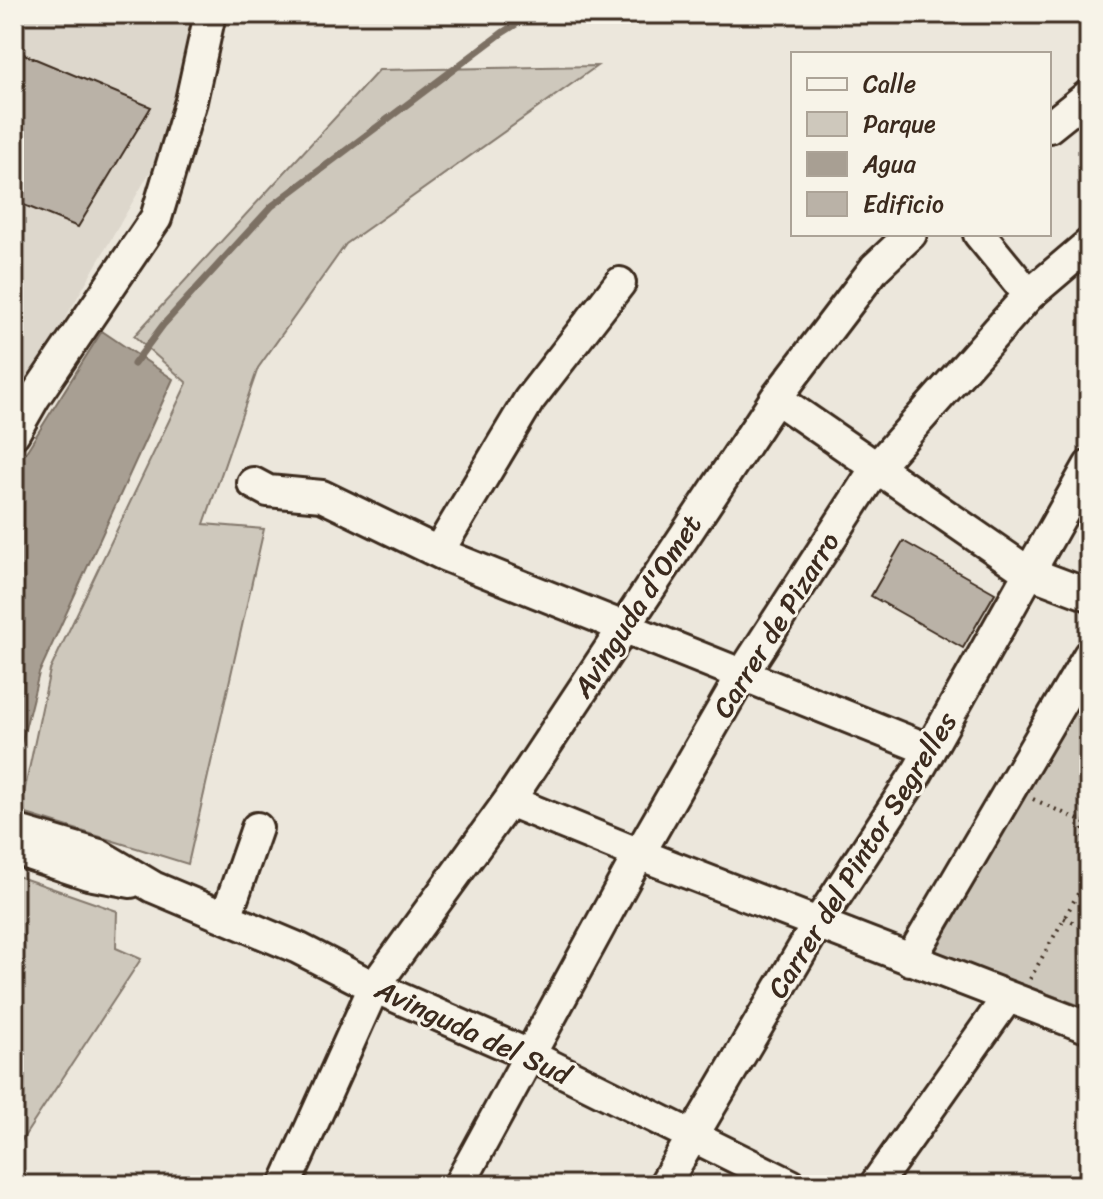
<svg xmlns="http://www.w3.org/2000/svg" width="1103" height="1199" viewBox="0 0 1103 1199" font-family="Sriracha,sans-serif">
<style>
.built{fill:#ddd7cc}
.green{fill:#cec8bc;stroke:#84796d;stroke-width:2}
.water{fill:#a89f93;stroke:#7c7064;stroke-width:2}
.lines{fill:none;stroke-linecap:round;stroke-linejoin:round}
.stream{stroke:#7c7064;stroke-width:7}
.building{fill:#bab2a7;stroke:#3b2a1e;stroke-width:2}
.minor-casing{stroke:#3b2a1e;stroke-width:36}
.path{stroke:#3b2a1e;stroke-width:4;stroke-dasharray:2 6;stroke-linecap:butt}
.minor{stroke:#f7f3e8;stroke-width:30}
.labels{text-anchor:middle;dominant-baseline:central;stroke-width:6;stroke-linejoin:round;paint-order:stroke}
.street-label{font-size:28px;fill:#3b2a1e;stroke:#f7f3e8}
</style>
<rect width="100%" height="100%" fill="#ece7dc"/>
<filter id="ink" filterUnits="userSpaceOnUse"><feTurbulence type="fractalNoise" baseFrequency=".0125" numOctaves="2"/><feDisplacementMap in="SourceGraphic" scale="16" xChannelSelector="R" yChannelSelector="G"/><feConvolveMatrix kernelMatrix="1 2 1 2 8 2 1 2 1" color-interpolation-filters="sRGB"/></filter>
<g filter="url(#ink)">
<path class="built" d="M14 14H191L165 146 14 407Z"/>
<path class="green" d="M597 66 346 244 258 368 204 524 264 529 188 864 20 812 50 670 187 383 134 336 379 70Z
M1089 683V1009L935 952Z
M14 875 117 911 116 948 141 959 14 1152Z"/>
<path class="water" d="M102 331 173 379 39 673 14 773V471Z"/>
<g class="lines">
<path class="stream" d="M134 364 163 325 272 206 502 33 532 14"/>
</g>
<path class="building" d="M14 50 151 107 78 227 14 201Z
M903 541 995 593 963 648 871 596Z"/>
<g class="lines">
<defs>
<path id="minor" d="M1049 127 1089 95
M979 234 1029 295
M776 398 1028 572 1089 595
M14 433 34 398 156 218 191 101 210 14
M253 483 268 491 322 496 444 555 930 750
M438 552 529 400 620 283
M509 801 639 854 1089 1028
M14 830 99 855 153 887 298 948 374 987 529 1055 791 1185
M31 855 88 874 131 882
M226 917 257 828
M910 960 1089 655
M285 1185 374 987 509 801 776 398 875 268 911 234
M459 1185 639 854 742 675 876 468 1029 295 1089 244
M664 1185 818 923 918 771 1089 466
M875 1185 1007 998"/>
</defs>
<use href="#minor" class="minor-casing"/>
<path class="path" d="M1033 799 1085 823
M1089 813C1082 825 1082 839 1089 851
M1064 918 1089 929
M1030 979 1089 874"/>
<use href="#minor" class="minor"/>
</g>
</g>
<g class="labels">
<g class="street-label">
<text transform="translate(637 606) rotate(-57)">Avinguda d'Omet</text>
<text transform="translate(776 625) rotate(-58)">Carrer de Pizarro</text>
<text transform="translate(862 855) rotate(-58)">Carrer del Pintor Segrelles</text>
<text transform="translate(473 1032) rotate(25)">Avinguda del Sud</text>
</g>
</g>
<rect width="1103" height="1199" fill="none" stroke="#f7f3e8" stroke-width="48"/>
<rect x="24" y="24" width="1055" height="1151" fill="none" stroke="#3b2a1e" stroke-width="3" filter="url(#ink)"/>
<rect x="791" y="52" width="260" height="184" fill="#f7f3e8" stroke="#aca397" stroke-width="2"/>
<rect x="807" y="78" width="40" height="12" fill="#f7f3e8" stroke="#aca397" stroke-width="2"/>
<text x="863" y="92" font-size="24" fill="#3b2a1e">Calle</text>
<rect x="807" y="112" width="40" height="24" fill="#cec8bc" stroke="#aca397" stroke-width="2"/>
<text x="863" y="132" font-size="24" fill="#3b2a1e">Parque</text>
<rect x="807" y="152" width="40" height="24" fill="#a89f93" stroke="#aca397" stroke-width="2"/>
<text x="863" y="172" font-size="24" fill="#3b2a1e">Agua</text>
<rect x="807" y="192" width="40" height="24" fill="#bab2a7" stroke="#aca397" stroke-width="2"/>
<text x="863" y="212" font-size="24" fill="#3b2a1e">Edificio</text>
</svg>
